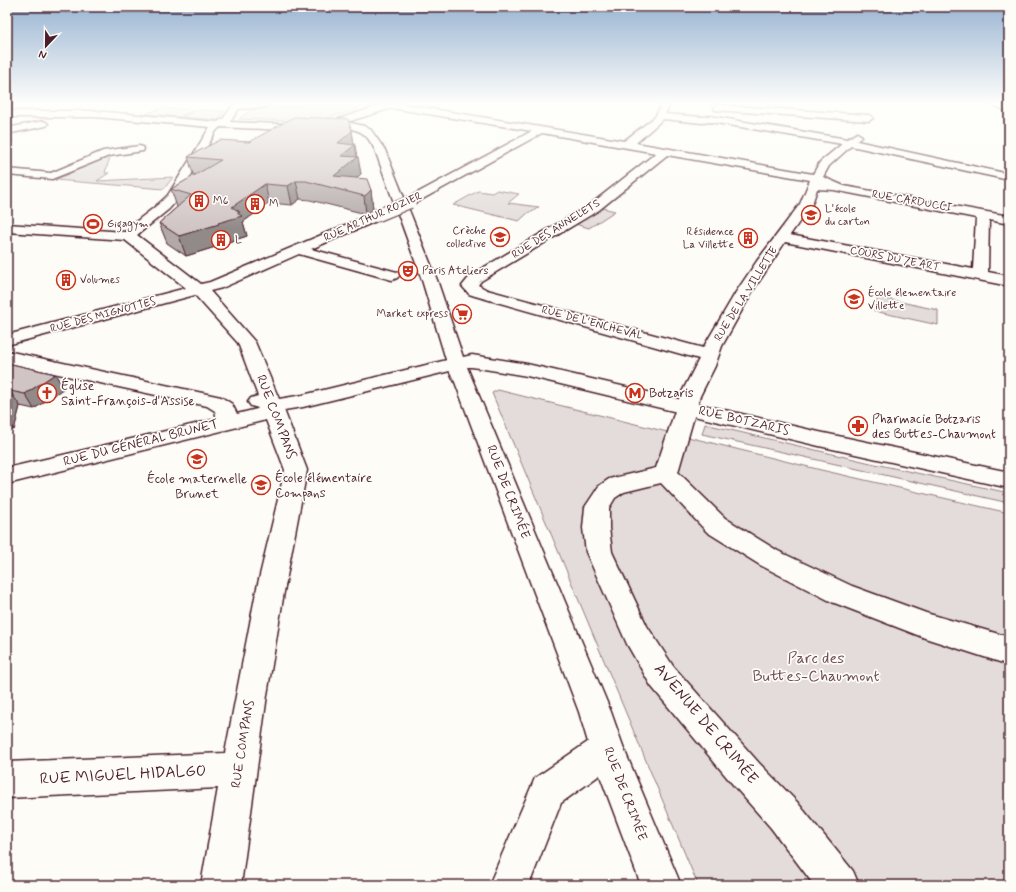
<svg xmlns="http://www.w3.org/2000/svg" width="1016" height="892" viewBox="0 0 1016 892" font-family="Mynerve,sans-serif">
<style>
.green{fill:#e3dcda;stroke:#967e82}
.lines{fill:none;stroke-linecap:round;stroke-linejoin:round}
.street-casing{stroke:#4a1f2b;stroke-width:3}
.secondary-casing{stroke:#4a1f2b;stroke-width:3}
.street{fill:#fdfcf7;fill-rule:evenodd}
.secondary{fill:#fdfcf7;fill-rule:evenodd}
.street-bridge-casing{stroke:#4a1f2b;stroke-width:14;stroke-linecap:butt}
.street-bridge{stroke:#fdfcf7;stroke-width:12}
.wall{fill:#b3a9a9;stroke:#4a1f2b}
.shaded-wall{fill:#928a89;stroke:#4a1f2b}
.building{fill:#d0c5c4;stroke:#4a1f2b}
.labels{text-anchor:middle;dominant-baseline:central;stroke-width:3.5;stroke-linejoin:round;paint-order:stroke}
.far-poi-label{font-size:11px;fill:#4a1f2b;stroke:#fdfcf7;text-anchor:start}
.far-street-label{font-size:11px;fill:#4a1f2b;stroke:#fdfcf7}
.poi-label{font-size:13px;fill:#4a1f2b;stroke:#fdfcf7;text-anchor:start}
.street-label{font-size:13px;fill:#4a1f2b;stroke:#fdfcf7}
.near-park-label{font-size:16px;fill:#704e57;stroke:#fdfcf7}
.near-street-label{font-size:16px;fill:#4a1f2b;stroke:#fdfcf7}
</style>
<rect width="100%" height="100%" fill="#fdfcf7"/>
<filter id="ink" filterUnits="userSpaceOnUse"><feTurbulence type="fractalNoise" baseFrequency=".025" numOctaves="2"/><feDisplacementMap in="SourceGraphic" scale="8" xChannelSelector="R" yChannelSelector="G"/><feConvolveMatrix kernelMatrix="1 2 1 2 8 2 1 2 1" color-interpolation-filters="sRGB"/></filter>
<g filter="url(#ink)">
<path class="green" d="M313 104 359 105 358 109 313 122 239 119 249 111Z
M161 108 195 110 179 117 146 114Z
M198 110 224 111V112L218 120 181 117Z
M111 154 105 173H109L97 181 173 177 164 189 55 180Z
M497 190 519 194 508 203 539 207 532 212H529L519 221 453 205 478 191 492 193Z
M603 208 615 211 589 228 575 224Z
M878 297 938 310V325L874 311Z
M498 390 821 470 1009 513V885H698L492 393Z
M705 424 875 464 1009 493V503L702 434Z"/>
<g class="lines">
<defs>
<path id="street" d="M237 104H269L265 107 239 109 230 122 305 125 310 128 305 131 220 127 216 131 177 200 169 209 137 235 201 284 210 282 376 212 381 213 382 216 381 219 311 249 397 272 400 275 397 278 392 280 299 254 222 288 210 291 255 342 279 399 303 395 455 358 462 360 464 364 462 368 303 407 284 410 307 470 284 592 267 695 241 885H201L218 788 7 798V762L225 753 256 592 285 470 266 420 7 484V468L217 419 215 411 207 406 7 363V351L221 397 232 404 237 414 257 409 258 408 251 406 248 402 251 398 258 396 238 343 195 295 7 345V335L186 288 125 240 7 232V224L125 232C138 218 155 209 168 195L210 127 95 117H7V111H95L217 122 223 119 233 105Z
M381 104H403L624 141 655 117 662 104H670L665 114 702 117 710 116 847 139 857 133 862 136 857 141 1009 174V180L851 146 829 166 823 177 844 186 1009 216V224L989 220 988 272 1009 276V286L785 242 752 292 722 346 715 366 700 396 678 472 725 518 778 551 852 586 926 613 1009 637V665L925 638 832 602 760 565 707 532 661 483 624 492 615 498 609 508V528L612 552 647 626 673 666 759 763 797 802 853 871 859 885H814L771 828 735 787 651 686 627 644 586 552 583 528 585 507 599 486 609 479 656 468 680 396 699 359 475 296 469 294 462 286 471 275 591 204 656 153 542 133 410 206 406 205 404 202 406 199 532 131 385 107ZM663 119 702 123 710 122 842 144 820 162 813 174 636 143ZM667 155 810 180 800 204 757 261 736 292 703 348 487 290 478 285 481 281 599 210ZM817 189 834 190 976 218 973 269 790 235 812 204Z
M994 104 1009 106V112L995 106Z
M718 105 869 115 873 118 869 121 715 110 714 108 715 106Z
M43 121 46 122 48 124 46 126 7 134V128Z
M139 146 143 147 144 149 143 151 109 156 52 179 7 175V169L51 173 103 151Z
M607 732 619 737 624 749 619 761 561 803 529 885H489L535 778 595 737Z"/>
<path id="secondary" d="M385 104H392L393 106 392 108 347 122 364 126 371 130 385 150 437 280 463 357 472 355 527 364 819 432 1009 472V488L819 446 527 376 472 367H467L611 712 624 749 681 885H641L590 749 579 712 455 382 446 364 447 363 422 280 375 150C363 126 355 131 332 125L330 123 332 121Z"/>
</defs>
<use href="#street" class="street-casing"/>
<use href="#secondary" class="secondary-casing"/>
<use href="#street" class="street"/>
<use href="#secondary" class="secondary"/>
<defs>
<path id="street-bridge" d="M376 216 410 202"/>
</defs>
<use href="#street-bridge" class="street-bridge-casing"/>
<use href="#street-bridge" class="street-bridge"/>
</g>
<path class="wall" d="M352 131 354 144 361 174 356 178 371 190 373 209 369 213 366 214 310 200 300 199 292 205 269 203 243 222 247 236 225 243V244L186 256 167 243 159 223 177 207 171 189 196 175 193 174 188 157 249 142Z
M7 363 55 374 64 388 34 409 20 406 14 430 7 428Z"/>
<path class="shaded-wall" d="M7 130 13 141 7 143Z
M352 131 354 146 355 145 357 157H358L361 174 342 190 334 176 338 143Z
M296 181 300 199 292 205 288 186Z
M265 184 269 203 243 222 247 236 225 243V244L186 256 179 236 218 223 232 207Z
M371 190 373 209 369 213 366 214 364 196Z
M55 374 64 388 34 409 25 394Z
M10 391 20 406 14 430 7 420V403Z"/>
<path class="building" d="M294 117 348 119 352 131 338 143 355 145 341 156 358 157 334 176 367 179 371 190 366 195 364 196 306 181H296L288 186 265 184 232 207 240 212 237 213 242 216 218 223 219 224 179 236 159 223 191 195 171 189 221 160 188 157 189 156 220 140 249 142Z
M7 363 55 374 25 394 10 391 7 403Z"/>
</g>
<linearGradient id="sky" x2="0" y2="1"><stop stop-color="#98b3d2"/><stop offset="0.45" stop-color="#fefefb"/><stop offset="1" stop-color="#fefefb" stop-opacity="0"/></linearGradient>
<rect width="1016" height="229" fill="url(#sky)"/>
<defs>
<symbol id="building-ring" viewBox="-11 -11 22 22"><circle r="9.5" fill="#fdfcf7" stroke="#c8321e" stroke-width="1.5"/><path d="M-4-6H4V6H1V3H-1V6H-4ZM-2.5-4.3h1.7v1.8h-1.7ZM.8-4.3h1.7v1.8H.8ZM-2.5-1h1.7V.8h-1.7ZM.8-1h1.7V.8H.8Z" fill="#c8321e"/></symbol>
<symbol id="university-ring" viewBox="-11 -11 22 22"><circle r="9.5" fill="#fdfcf7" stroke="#c8321e" stroke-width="1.5"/><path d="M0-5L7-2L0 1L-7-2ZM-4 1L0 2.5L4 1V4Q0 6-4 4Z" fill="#c8321e"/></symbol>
<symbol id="stadium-ring" viewBox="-11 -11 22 22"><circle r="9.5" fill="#fdfcf7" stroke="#c8321e" stroke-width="1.5"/><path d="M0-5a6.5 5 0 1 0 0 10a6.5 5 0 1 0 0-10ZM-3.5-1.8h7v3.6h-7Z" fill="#c8321e"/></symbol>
<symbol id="school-ring" viewBox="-11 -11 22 22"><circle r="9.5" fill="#fdfcf7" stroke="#c8321e" stroke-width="1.5"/><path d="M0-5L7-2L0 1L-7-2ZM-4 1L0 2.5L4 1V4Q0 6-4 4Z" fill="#c8321e"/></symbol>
<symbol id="theatre-ring" viewBox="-11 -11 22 22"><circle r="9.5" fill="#fdfcf7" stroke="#c8321e" stroke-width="1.5"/><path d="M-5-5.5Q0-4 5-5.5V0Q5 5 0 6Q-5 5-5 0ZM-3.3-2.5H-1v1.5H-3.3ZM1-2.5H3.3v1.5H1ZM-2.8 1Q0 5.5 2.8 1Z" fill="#c8321e"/></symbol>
<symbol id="supermarket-ring" viewBox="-11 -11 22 22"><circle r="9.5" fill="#fdfcf7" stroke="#c8321e" stroke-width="1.5"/><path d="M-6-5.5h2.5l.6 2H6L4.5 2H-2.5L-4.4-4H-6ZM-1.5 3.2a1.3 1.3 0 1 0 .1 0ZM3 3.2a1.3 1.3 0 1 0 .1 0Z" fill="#c8321e"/></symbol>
<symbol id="church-ring" viewBox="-11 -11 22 22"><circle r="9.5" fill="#fdfcf7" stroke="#c8321e" stroke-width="1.5"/><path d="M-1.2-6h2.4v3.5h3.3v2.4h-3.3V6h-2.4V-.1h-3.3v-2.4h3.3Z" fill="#c8321e"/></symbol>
<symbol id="metro-ring" viewBox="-11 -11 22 22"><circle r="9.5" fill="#fdfcf7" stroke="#c8321e" stroke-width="1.5"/><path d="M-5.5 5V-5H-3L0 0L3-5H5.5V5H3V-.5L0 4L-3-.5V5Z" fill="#c8321e"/></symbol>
<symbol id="pharmacy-ring" viewBox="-11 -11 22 22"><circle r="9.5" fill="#fdfcf7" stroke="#c8321e" stroke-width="1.5"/><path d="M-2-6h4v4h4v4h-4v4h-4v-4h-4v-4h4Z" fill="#c8321e"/></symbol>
</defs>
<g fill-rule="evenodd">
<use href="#building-ring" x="188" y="190" width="22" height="22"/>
<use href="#building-ring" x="244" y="193" width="22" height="22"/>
<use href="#university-ring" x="800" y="204" width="22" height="22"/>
<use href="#stadium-ring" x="82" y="213" width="22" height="22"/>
<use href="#school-ring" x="489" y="226" width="22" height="22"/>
<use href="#building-ring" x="737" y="227" width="22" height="22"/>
<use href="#building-ring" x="210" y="229" width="22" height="22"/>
<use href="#theatre-ring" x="397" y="260" width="22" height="22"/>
<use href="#building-ring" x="55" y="269" width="22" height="22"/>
<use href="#school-ring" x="843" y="288" width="22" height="22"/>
<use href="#supermarket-ring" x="451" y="303" width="22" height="22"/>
<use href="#church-ring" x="36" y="382" width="22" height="22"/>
<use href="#metro-ring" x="624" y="382" width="22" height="22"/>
<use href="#pharmacy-ring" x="847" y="415" width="22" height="22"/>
<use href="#school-ring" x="186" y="448" width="22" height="22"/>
<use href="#school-ring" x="250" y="474" width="22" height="22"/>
</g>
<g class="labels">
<g class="far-poi-label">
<text x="213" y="201">M6</text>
<text x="269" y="204">M</text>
<text x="825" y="209">L'école<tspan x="825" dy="13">du carton</tspan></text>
<text x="107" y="224">Gigagym</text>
<text x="486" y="231" text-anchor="end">Crèche<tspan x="486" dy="13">collective</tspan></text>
<text x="734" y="232" text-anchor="end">Résidence<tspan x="734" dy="13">La Villette</tspan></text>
<text x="235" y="240">L</text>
<text x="422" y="271">Paris Ateliers</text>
<text x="80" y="280">Volumes</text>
<text x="868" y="293">École élementaire<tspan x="868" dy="13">Villette</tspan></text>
<text x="448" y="314" text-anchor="end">Market express</text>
</g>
<g class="far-street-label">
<text transform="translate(912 201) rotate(10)">RUE CARDUCCI</text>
<text transform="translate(373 217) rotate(-24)">RUE ARTHUR ROZIER</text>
<text transform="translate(556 229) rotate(-32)">RUE DES ANNELETS</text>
<text transform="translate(895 259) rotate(11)">COURS DU 7E ART</text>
<text transform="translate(746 294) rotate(-58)">RUE DE LA VILLETTE</text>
<text transform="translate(103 315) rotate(-15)">RUE DES MIGNOTTES</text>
<text transform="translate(592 323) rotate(15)">RUE DE L'ENCHEVAL</text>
</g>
<g class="poi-label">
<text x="61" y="386">Église<tspan x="61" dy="15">Saint-François-d'Assise</tspan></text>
<text x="649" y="393">Botzaris</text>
<text x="872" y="419">Pharmacie Botzaris<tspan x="872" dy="15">des Buttes-Chaumont</tspan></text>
<text x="275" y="478">École élémentaire<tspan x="275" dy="15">Compans</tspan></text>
<text x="197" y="479" text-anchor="middle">École maternelle<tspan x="197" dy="15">Brunet</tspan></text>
</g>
<g class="street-label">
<text transform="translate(276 417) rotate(69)">RUE COMPANS</text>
<text transform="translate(744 421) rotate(13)">RUE BOTZARIS</text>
<text transform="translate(141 443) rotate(-14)">RUE DU GÉNÉRAL BRUNET</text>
<text transform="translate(508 492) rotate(69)">RUE DE CRIMÉE</text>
<text transform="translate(243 744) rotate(-81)">RUE COMPANS</text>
<text transform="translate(625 794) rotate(69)">RUE DE CRIMÉE</text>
</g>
<g class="near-park-label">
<text x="816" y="658">Parc des<tspan x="816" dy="18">Buttes-Chaumont</tspan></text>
</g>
<g class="near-street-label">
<text transform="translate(706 724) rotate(50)">AVENUE DE CRIMÉE</text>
<text transform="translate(123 775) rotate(-3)">RUE MIGUEL HIDALGO</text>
</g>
</g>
<rect width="1016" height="892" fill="none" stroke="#fdfcf7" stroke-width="24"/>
<rect x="12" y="12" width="992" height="868" fill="none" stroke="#4a1f2b" stroke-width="1.5" filter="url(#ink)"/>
<g transform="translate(46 46) rotate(202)" stroke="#fdfcf7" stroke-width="3" paint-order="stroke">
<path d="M0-3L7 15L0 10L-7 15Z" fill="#4a1f2b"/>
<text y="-6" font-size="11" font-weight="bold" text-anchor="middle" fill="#4a1f2b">N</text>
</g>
</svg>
